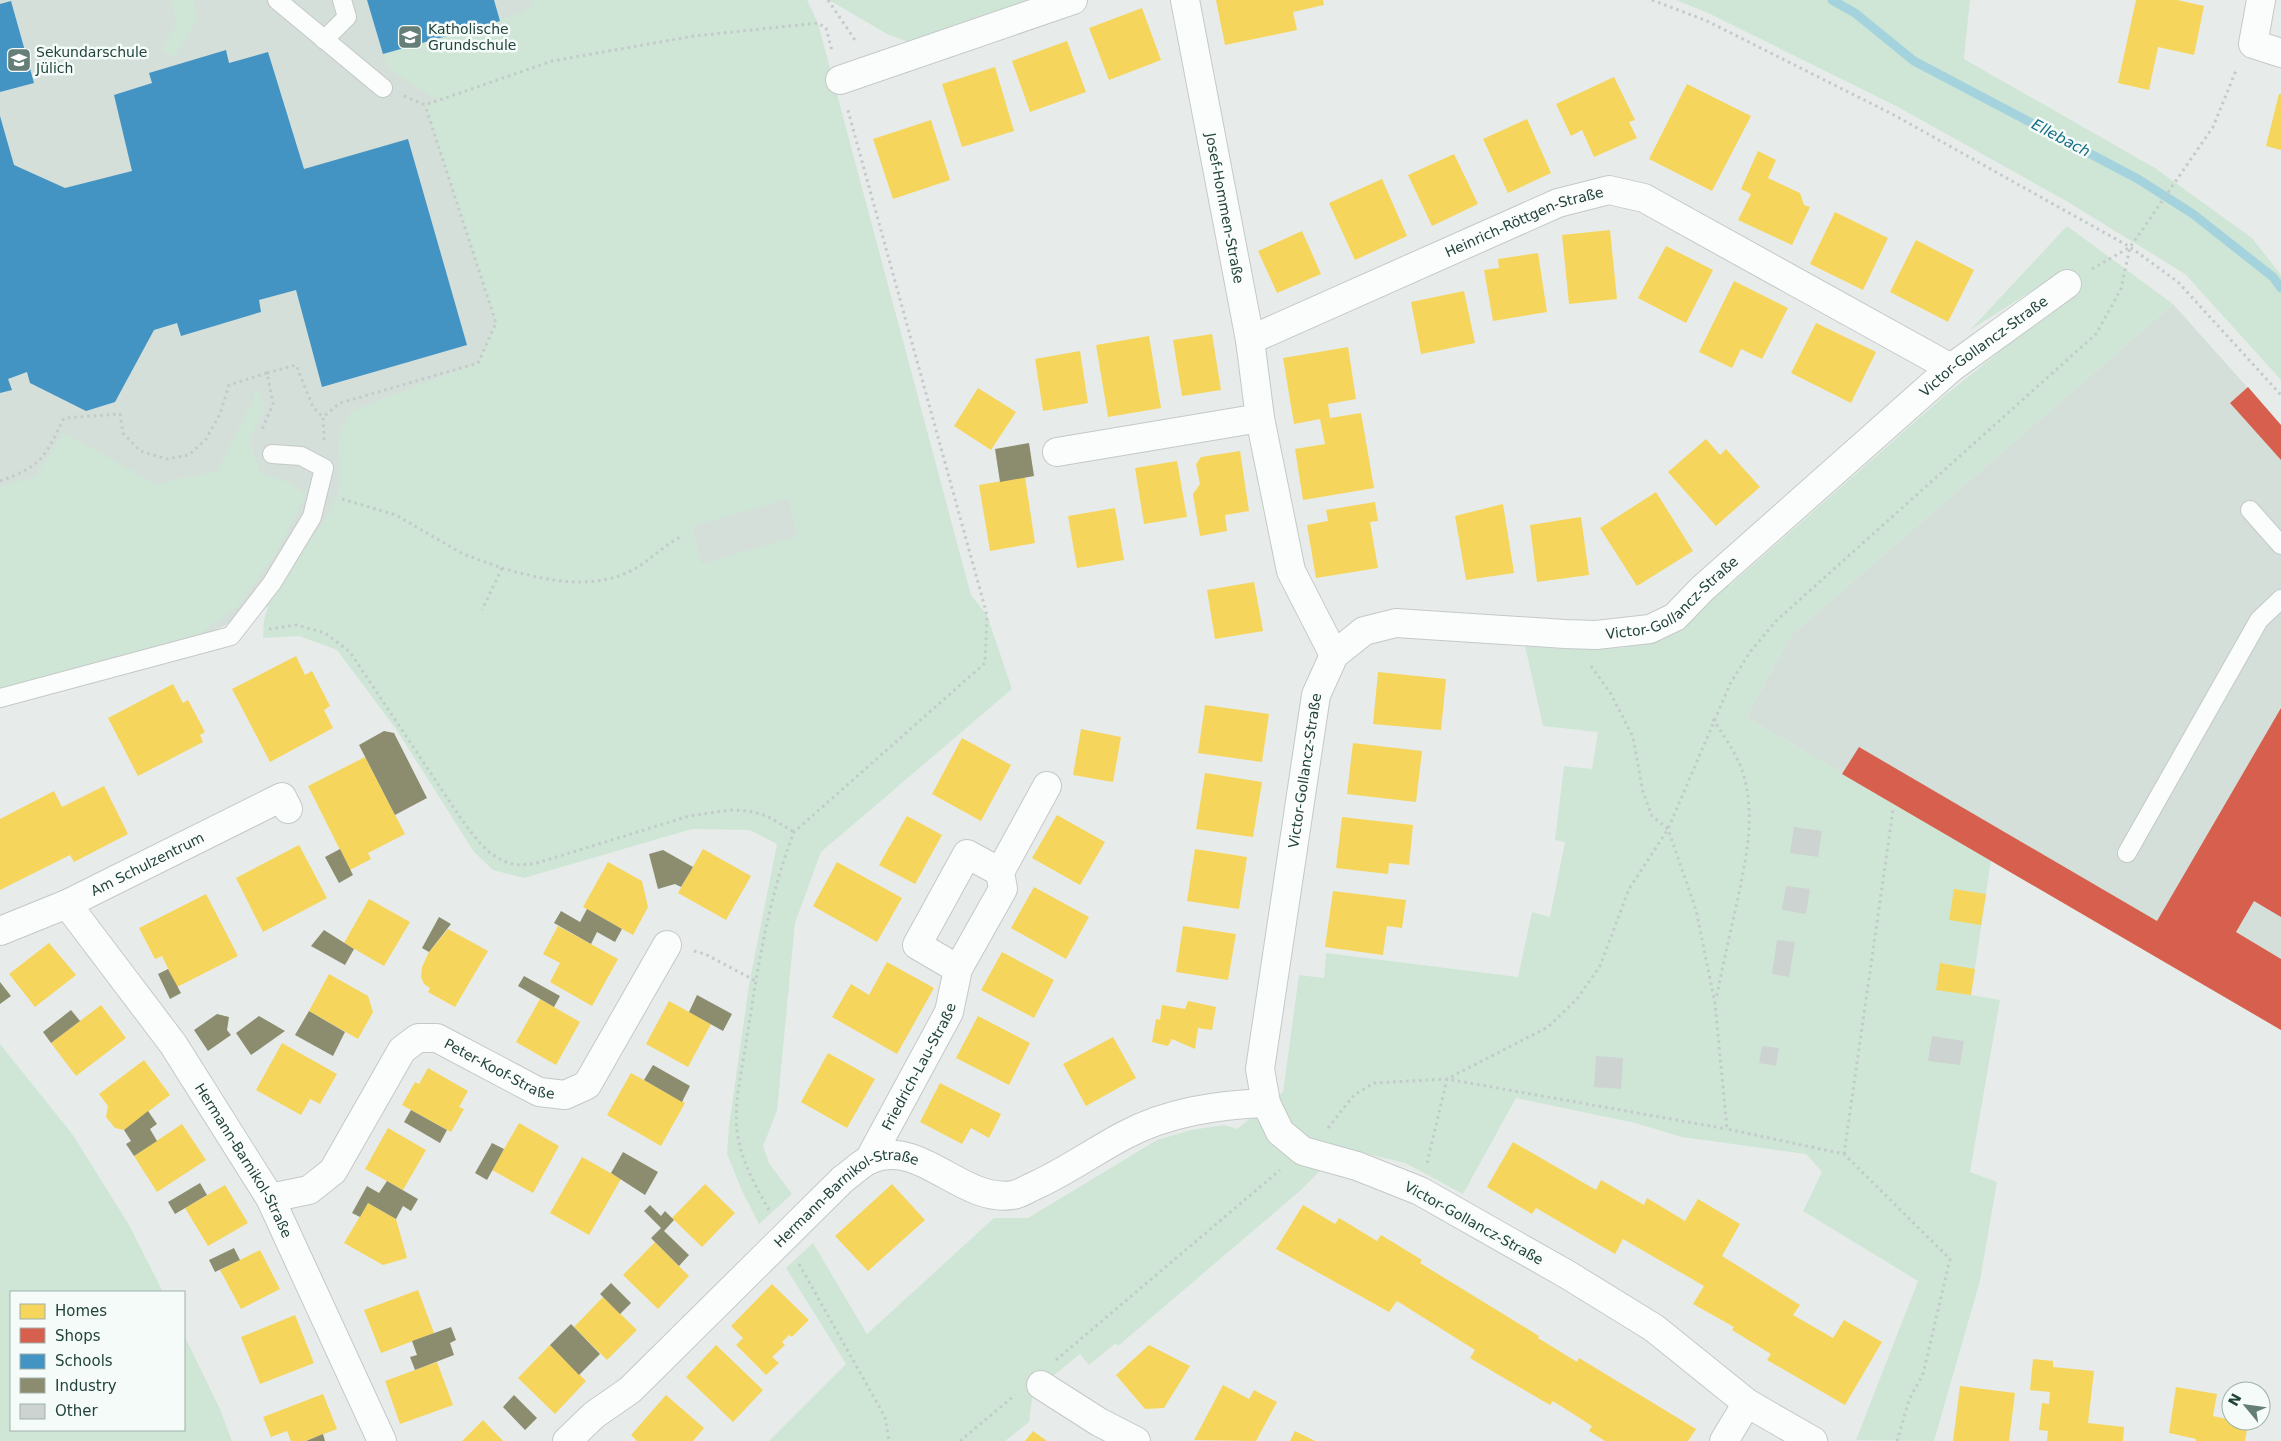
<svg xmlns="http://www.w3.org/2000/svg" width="2281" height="1441" viewBox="0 0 2281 1441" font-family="'DejaVu Sans',sans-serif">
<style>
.built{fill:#d4dfda}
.green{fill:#cfe6d7;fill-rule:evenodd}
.homes{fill:#f6d55c}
.shops{fill:#d6604d}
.schools{fill:#4393c3}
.industry{fill:#8c8c6e}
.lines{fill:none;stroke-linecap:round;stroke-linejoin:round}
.stream{stroke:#a4d3de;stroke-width:9}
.building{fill:#cdd3d1}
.service-casing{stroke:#c4c9c7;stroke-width:20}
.minor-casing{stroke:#c4c9c7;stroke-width:30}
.path{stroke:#c2cbca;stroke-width:3;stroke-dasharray:2.5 4;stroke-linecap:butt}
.service{stroke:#fbfcfc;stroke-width:18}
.minor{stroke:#fbfcfc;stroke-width:28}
.labels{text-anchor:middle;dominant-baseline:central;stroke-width:5;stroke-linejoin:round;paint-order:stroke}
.poi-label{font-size:14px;fill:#21433b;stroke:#f5fbf8;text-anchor:start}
.street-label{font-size:14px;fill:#21433b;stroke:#f5fbf8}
.water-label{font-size:15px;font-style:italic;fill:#146d85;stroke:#f5fbf8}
</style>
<rect width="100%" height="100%" fill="#e7ecea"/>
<path class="built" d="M0 0H806L855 745 520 842 422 695 281 601 196 638 0 688Z
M2173 304 2281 425V1030L1746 717 1791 635Z"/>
<path class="green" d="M171 0H193L198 19 174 57 162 50 177 23Z
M533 0H807L818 23 971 595 987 615 1012 689 821 852 795 923 777 1111 763 1146 769 1163 792 1194 759 1224 742 1191 727 1154 729 1126 749 985 777 844 750 830 692 829 524 878 493 870 474 852 396 729 337 650 299 636 263 638C264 631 263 622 265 616 280 572 319 538 337 495 344 477 337 457 339 438 340 428 347 420 352 411L477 363 496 323 425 105 448 97 437 100 389 69 383 54 525 12ZM788 499 798 536 701 564 692 526Z
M829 0H1036L911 43 887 34Z
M1676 0H1970L1964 59 2155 168 2252 238 2281 275V380L2185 274 2068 202 1898 107 1708 13Z
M2067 226 2173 304 1791 635 1746 717 1991 860 1971 995 2000 1000 1970 1172 1997 1182 1980 1281 1934 1441 1856 1440 1918 1281 1803 1211 1822 1172 1806 1154 1682 1137 1635 1123 1516 1098 1463 1194 1405 1163 1343 1148 1300 1191 1118 1346 1116 1343 1089 1365 1080 1354 1033 1392 1029 1422 1005 1441H769L846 1364 786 1268 813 1243 867 1334 994 1218H1028L1157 1140 1191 1130 1224 1125 1237 1129 1283 1092 1299 975 1324 978 1326 953 1518 977 1532 912 1550 917 1565 842 1555 840 1564 766 1592 769 1598 732 1543 726 1525 646 1564 649 1621 648 1651 641 1724 586H1729L1943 397 2073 293 2067 269 1970 330Z
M259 391 265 409 249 439 260 473 286 482 307 494 277 551 237 607 199 634 0 688V487L35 477 63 433 156 484 217 471 254 399V393Z
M0 1044 73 1135 129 1225 163 1292H11V1430H184V1335L220 1409 232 1441H0Z"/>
<path class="homes" d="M1216 0H1323L1324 5 1293 12 1297 30 1225 45Z
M2136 0H2177L2204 6 2194 55 2158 47 2149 90 2118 83Z
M1142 8 1161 60 1109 80 1089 28Z
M1067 41 1086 92 1030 112 1012 61Z
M995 67 1014 131 962 147 942 84Z
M1614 77 1635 120 1629 122 1637 138 1594 157 1582 130 1571 136 1556 104Z
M1687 84 1751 116 1712 191 1649 159Z
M2279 94H2281V150L2266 146Z
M1527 119 1551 173 1508 193 1483 139Z
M931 120 950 180 893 199 873 139Z
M1758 151 1776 160 1768 178 1800 193 1804 205 1810 207 1792 245 1738 220 1751 194 1741 189Z
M1454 154 1478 204 1432 226 1408 175Z
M1382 179 1407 236 1355 260 1329 203Z
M1835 212 1888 238 1863 290 1810 264Z
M1610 230 1617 299 1569 304 1562 235Z
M1302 231 1321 274 1277 293 1258 251Z
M1916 240 1974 270 1948 322 1890 292Z
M1666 246 1713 270 1686 323 1638 298Z
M1538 253 1547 312 1493 321 1484 270 1499 268 1498 259Z
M1734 281 1788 308 1762 359 1741 349 1732 368 1699 352Z
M1464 291 1475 343 1421 354 1411 302Z
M1816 323 1876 352 1851 403 1791 373Z
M1212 334 1221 390 1182 396 1173 340Z
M1149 336 1161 408 1108 417 1096 345Z
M1348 347 1356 399 1328 404 1330 418 1361 413 1374 488 1303 500 1295 449 1325 444 1320 419 1294 424 1283 358Z
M1080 351 1088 403 1043 411 1035 359Z
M978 388 1016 412 991 450 954 426Z
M1706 439 1720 455 1726 449 1760 487 1716 526 1668 472Z
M1240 451 1249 511 1225 515 1227 531 1200 536 1193 494 1200 484 1196 464 1201 457Z
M1177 461 1187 517 1144 524 1135 468Z
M1025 477 1035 543 990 551 979 485Z
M1656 492 1693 551 1637 586 1600 528Z
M1375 502 1378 521 1370 522 1378 568 1316 578 1307 525 1328 521 1326 510Z
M1503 504 1514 573 1466 580 1455 516Z
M1115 508 1124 560 1077 568 1068 516Z
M1581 517 1589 575 1537 582 1530 525Z
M1254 582 1263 631 1215 639 1207 590Z
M296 656 305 675 312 671 330 706 324 710 333 728 270 762 232 689Z
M1378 672 1446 679 1441 730 1373 724Z
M173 684 183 703 188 700 205 732 200 735 203 742 138 776 108 718Z
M1205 705 1269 714 1262 762 1198 753Z
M1081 729 1121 737 1113 782 1073 775Z
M962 738 1011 765 981 821 932 794Z
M1353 743 1422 751 1416 802 1347 794Z
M365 757 405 834 368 853 371 859 350 870 308 786Z
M1205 773 1262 782 1253 837 1196 829Z
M104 786 128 834 74 862 70 855 0 890V819L54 791 62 807Z
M1057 815 1105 842 1080 885 1032 858Z
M907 816 942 835 915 884 879 865Z
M1342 817 1413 825 1409 865 1389 863 1388 874 1336 868Z
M299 845 327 898 263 932 236 878Z
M703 849 751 876 726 920 678 893Z
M1195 849 1247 857 1239 909 1187 901Z
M608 862 642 881 648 907 633 935 583 907Z
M837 862 902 898 877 942 813 906Z
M1034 887 1089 917 1066 959 1011 928Z
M1954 889 1986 894 1981 925 1949 920Z
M1333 891 1406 900 1402 928 1387 926 1383 955 1325 947Z
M206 894 238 956 177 987 162 956 155 959 139 928Z
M369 899 410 922 384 966 344 943Z
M558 926 618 959 592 1006 550 982 560 963 543 954Z
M1183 926 1236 934 1228 980 1176 972Z
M448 929 488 951 455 1007 428 992 430 988 424 984 421 977 422 967 429 952Z
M49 943 76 975 35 1007 9 974Z
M1002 952 1054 980 1034 1018 981 990Z
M887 962 934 988 897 1054 832 1017 851 984 869 995Z
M1940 963 1975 969 1971 995 1936 990Z
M329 974 368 996 373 1012 358 1039 309 1011Z
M540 999 580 1022 556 1065 516 1042Z
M669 1001 711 1024 688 1067 646 1044Z
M1188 1001 1216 1007 1212 1030 1198 1028 1195 1049 1172 1039 1168 1046 1152 1042 1156 1019 1160 1020 1162 1005 1185 1009Z
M101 1005 126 1038 76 1076 51 1043Z
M978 1016 1030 1043 1009 1085 956 1058Z
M1113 1037 1136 1078 1086 1106 1063 1064Z
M282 1043 337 1074 320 1104 310 1099 301 1115 256 1090Z
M828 1053 875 1079 847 1128 801 1102Z
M144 1060 170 1095 124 1130 115 1128 106 1117 108 1106 99 1094Z
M428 1068 468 1091 459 1107 464 1109 451 1132 402 1105 415 1082 419 1084Z
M631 1073 685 1103 661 1146 607 1115Z
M940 1083 1001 1114 989 1138 971 1128 962 1144 920 1122Z
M519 1123 559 1146 533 1193 492 1170Z
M182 1124 206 1160 157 1192 134 1156Z
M388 1128 426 1150 403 1190 365 1169Z
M1513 1142 1596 1190 1601 1180 1644 1205 1647 1198 1685 1221 1698 1199 1740 1224 1722 1256 1800 1305 1793 1315 1833 1338 1844 1320 1882 1342 1845 1405 1767 1360 1771 1354 1732 1330 1734 1327 1693 1304 1704 1286 1623 1239 1615 1254 1536 1208 1532 1214 1487 1187Z
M582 1157 621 1179 589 1235 550 1213Z
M705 1184 735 1213 702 1247 672 1218Z
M892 1184 925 1220 868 1271 835 1236Z
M225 1185 248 1223 208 1246 185 1208Z
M368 1203 396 1219 407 1258 383 1265 344 1243Z
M1303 1205 1335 1224 1339 1218 1377 1241 1381 1235 1422 1260 1420 1263 1539 1336 1538 1338 1577 1362 1579 1358 1696 1429 1688 1441H1605L1589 1431 1592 1426 1553 1401 1550 1405 1470 1358 1475 1350 1397 1301 1389 1312 1276 1249Z
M655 1242 689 1276 658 1309 623 1275Z
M260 1250 280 1289 241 1309 220 1270Z
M772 1284 809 1320 792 1337 789 1335 782 1342 785 1345 772 1357 779 1363 766 1375 736 1345 743 1338 731 1326Z
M418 1290 434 1333 381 1353 364 1310Z
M603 1297 637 1330 607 1360 574 1327Z
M295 1315 314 1363 260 1384 241 1337Z
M550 1345 586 1381 555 1414 518 1378Z
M716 1345 763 1390 733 1422 686 1377Z
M1149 1345 1190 1366 1164 1408 1145 1409 1116 1375Z
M2033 1359 2053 1361V1367L2094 1371 2088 1423 2124 1427 2123 1441H2047L2048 1431 2039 1430 2042 1403 2049 1404 2050 1392 2030 1390Z
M437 1362 453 1405 400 1424 385 1381Z
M1223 1385 1249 1399 1254 1390 1277 1402 1256 1441 1194 1440Z
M1960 1386 2015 1393 2009 1441H1953Z
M2176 1387 2217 1394 2213 1416 2248 1424 2245 1441H2196V1439L2169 1433Z
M323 1394 337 1429 305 1441H291L287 1431 271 1437 263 1417Z
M666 1395 704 1428 693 1441H637L631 1435Z
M483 1420 503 1441H462Z
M1033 1431 1047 1441H1025Z
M1295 1431 1315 1441H1290Z"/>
<path class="shops" d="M2248 387 2281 425V460L2230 403Z
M2281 708V917L2254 901 2236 932 2281 959V1030L1842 774 1859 747 2157 921Z"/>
<path class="schools" d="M367 0H494L500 21 383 54Z
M11 1 34 83 0 92V4Z
M226 50 229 63 268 52 304 169 408 139 467 345 322 387 296 290 259 300 261 312 181 336 177 323 154 330 115 402 86 411 30 383 27 372 8 379 12 390 0 393V116L14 165 65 188 132 171 114 95 152 83 149 73Z"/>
<path class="industry" d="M1029 443 1034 476 1000 482 995 449Z
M384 731 394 733 427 798 395 815 359 745Z
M340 849 353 875 339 883 325 857Z
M663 850 693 867 681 887 675 884 658 889 649 854Z
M587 909 622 929 615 942 597 932 591 944 554 923 561 911 580 922Z
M439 917 451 924 429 952 422 948Z
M324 930 354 949 345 965 311 946Z
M168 969 181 993 170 999 158 974Z
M524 976 560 996 554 1007 518 986Z
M0 982 11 996 0 1004Z
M697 995 732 1014 723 1031 689 1012Z
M71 1010 80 1021 51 1043 43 1032Z
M309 1011 345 1032 333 1056 295 1035Z
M217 1014 229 1017 227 1030 231 1035 208 1051 194 1030Z
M259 1016 285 1031 251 1055 236 1033Z
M653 1065 690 1086 682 1102 644 1080Z
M411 1110 447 1130 440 1143 404 1122Z
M148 1111 157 1124 150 1129 157 1141 134 1156 126 1144 131 1141 124 1130Z
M492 1143 504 1149 487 1180 475 1173Z
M623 1152 658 1172 645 1195 611 1173Z
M387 1181 418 1199 411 1211 403 1206 396 1219 368 1203 360 1217 352 1213 367 1186 379 1193Z
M200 1183 207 1195 175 1214 168 1202Z
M650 1205 661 1216 665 1211 674 1220 664 1231 689 1255 679 1266 651 1238 661 1228 644 1211Z
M234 1248 240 1260 215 1272 209 1260Z
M611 1283 631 1303 620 1314 600 1294Z
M571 1324 600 1354 579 1375 550 1345Z
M451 1327 456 1340 450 1343 454 1355 415 1370 410 1357 417 1355 412 1341Z
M514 1395 537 1418 525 1430 503 1407Z
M323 1434 325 1441H306Z"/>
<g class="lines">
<path class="stream" d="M1832 0 1855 13 1914 61 2138 179 2193 214 2273 277 2281 288"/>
</g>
<path class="building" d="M1794 827 1822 831 1818 857 1790 853Z
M1786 886 1810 889 1806 914 1782 910Z
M1777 940 1795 942 1789 977 1772 974Z
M1932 1036 1964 1041 1960 1065 1928 1061Z
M1762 1046 1779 1048 1776 1066 1759 1063Z
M1596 1056 1623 1058 1621 1089 1594 1087Z"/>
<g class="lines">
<defs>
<path id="service" d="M277 0 383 88
M324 40 347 17 342 0
M2250 510 2281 545
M0 698 231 636 272 583 312 517 324 468 301 456 272 454
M2127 853 2259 620 2281 599"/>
<g id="minor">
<path id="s1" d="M1185 0 1250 340 1260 418 1291 571 1334 655"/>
<path d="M2261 0 2253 44 2281 53"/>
<path d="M840 80 1073 0"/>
<path id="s2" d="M1250 340 1558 203 1609 190 1644 198 1951 368"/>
<path d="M1057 452 1260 418"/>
<path id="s3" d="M67 904 173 1044 270 1198 382 1441"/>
<path id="s4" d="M0 931 67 904 282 797 288 809"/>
<path d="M958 969 917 945 967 854 1000 872"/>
<path id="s5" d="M869 1160 949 1012 958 969 1003 889 1000 872 1047 786"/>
<path id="s6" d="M270 1198 309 1190 333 1171 402 1050 418 1038H437L539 1092 565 1095 587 1085 667 945"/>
<path d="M1041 1385 1099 1422 1136 1441"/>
<path id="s7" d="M567 1441 594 1415 630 1390 843 1179C852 1173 861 1163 871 1159 921 1138 961 1203 1013 1195 1020 1194 1027 1189 1034 1186 1065 1172 1093 1152 1123 1136 1167 1112 1217 1105 1266 1103"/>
<path d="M1724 1441 1747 1403"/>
<path id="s8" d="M1813 1441 1747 1403 1654 1328 1568 1275 1420 1191 1357 1166 1303 1151 1280 1132 1266 1103 1260 1069 1316 695 1334 655 1364 631 1396 623 1565 634 1596 635 1650 629 1675 617 1702 589 1951 368 2067 284"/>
</g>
</defs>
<use href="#service" class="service-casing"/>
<use href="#minor" class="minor-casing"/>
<path class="path" d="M828 0 857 43
M1652 0 1707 21 1894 115 2130 247 2178 282 2281 395
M404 96 425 105 552 61 694 36 818 23 826 28 832 51
M2092 269 2130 247 2147 223 2213 127 2237 68
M267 373 296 365 313 407 323 417
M324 440 323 417 340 403 478 363 496 323 425 105
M0 481C43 466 45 456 64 418L120 414 123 433 140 451 167 459 189 455 206 439 220 414 229 385 267 373 273 404 261 432
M342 499 396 515 463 554 502 568 482 610
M502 568C548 581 598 593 641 565 655 555 667 544 682 536
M269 629 297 625 325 633 350 652 462 820 478 841 490 853 503 861 516 865 534 864 689 816 730 810 749 811 767 816 794 832
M1591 666 1611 694 1633 737 1643 792 1652 816 1668 829 1696 910 1715 1003 1727 1129 1844 1154 1950 1259 1923 1374 1909 1400 1897 1441
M1713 719C1724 737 1738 755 1744 776 1756 821 1745 863 1736 907 1729 938 1722 969 1716 1000
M694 951 705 954 756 981
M1328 1128 1354 1095 1374 1083 1447 1079 1727 1129
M1844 1154 1893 810
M1427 1163 1447 1079 1548 1027 1577 999 1600 966 1629 889 1668 829 1731 682 1750 652 1776 621 2096 334 2121 289 2130 247
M769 1210C755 1185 740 1159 737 1130 734 1103 742 1069 746 1043 757 972 768 898 794 832L985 663 987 615 847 107
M799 1264 885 1417 889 1441
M1056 1360 1280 1170
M960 1441 1015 1395"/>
<use href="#service" class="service"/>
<use href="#minor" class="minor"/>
</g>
<defs>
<symbol id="school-square" viewBox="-11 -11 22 22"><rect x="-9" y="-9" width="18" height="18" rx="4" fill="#667e78" stroke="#f5fbf8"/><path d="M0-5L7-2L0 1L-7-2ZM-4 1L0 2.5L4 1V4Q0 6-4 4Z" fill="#fff"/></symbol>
</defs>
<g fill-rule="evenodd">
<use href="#school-square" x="396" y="23" width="28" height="28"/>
<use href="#school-square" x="5" y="46" width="28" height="28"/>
</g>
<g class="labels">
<g class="poi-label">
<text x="428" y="29">Katholische<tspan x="428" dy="16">Grundschule</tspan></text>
<text x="36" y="52">Sekundarschule<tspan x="36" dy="16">Jülich</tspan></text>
</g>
<g class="street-label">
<text stroke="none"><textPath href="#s1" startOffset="212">Josef-Hommen-Straße</textPath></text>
<text stroke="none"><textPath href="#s2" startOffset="299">Heinrich-Röttgen-Straße</textPath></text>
<text stroke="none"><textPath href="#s8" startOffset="1874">Victor-Gollancz-Straße</textPath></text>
<text stroke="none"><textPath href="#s8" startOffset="1469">Victor-Gollancz-Straße</textPath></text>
<text stroke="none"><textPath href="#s8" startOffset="989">Victor-Gollancz-Straße</textPath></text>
<text stroke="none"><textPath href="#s4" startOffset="162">Am Schulzentrum</textPath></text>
<text stroke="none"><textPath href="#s5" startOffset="106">Friedrich-Lau-Straße</textPath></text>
<text stroke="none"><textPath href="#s6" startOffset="319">Peter-Koof-Straße</textPath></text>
<text stroke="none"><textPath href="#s3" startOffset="312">Hermann-Barnikol-Straße</textPath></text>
<text stroke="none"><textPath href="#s7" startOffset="376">Hermann-Barnikol-Straße</textPath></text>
<text transform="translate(1474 1223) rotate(29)">Victor-Gollancz-Straße</text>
</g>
<g class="water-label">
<text transform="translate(2061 138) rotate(28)">Ellebach</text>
</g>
</g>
<rect x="10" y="1291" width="175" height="140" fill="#f5fbf8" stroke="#a0b1ac"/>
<rect x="20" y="1304" width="25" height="15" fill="#f6d55c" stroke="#a0b1ac"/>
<text x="55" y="1316" font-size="15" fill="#21433b">Homes</text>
<rect x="20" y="1328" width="25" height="15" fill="#d6604d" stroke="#a0b1ac"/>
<text x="55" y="1341" font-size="15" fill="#21433b">Shops</text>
<rect x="20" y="1354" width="25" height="15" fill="#4393c3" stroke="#a0b1ac"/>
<text x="55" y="1366" font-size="15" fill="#21433b">Schools</text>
<rect x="20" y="1378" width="25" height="15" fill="#8c8c6e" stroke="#a0b1ac"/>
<text x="55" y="1391" font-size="15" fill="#21433b">Industry</text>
<rect x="20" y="1404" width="25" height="15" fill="#cdd3d1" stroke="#a0b1ac"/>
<text x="55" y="1416" font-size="15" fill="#21433b">Other</text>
<g transform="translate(2246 1406) rotate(299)"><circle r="24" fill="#f5fbf8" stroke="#a0b1ac"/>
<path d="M0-4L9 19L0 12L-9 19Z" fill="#667e78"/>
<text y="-8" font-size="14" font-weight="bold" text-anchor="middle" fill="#21433b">N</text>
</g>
</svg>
